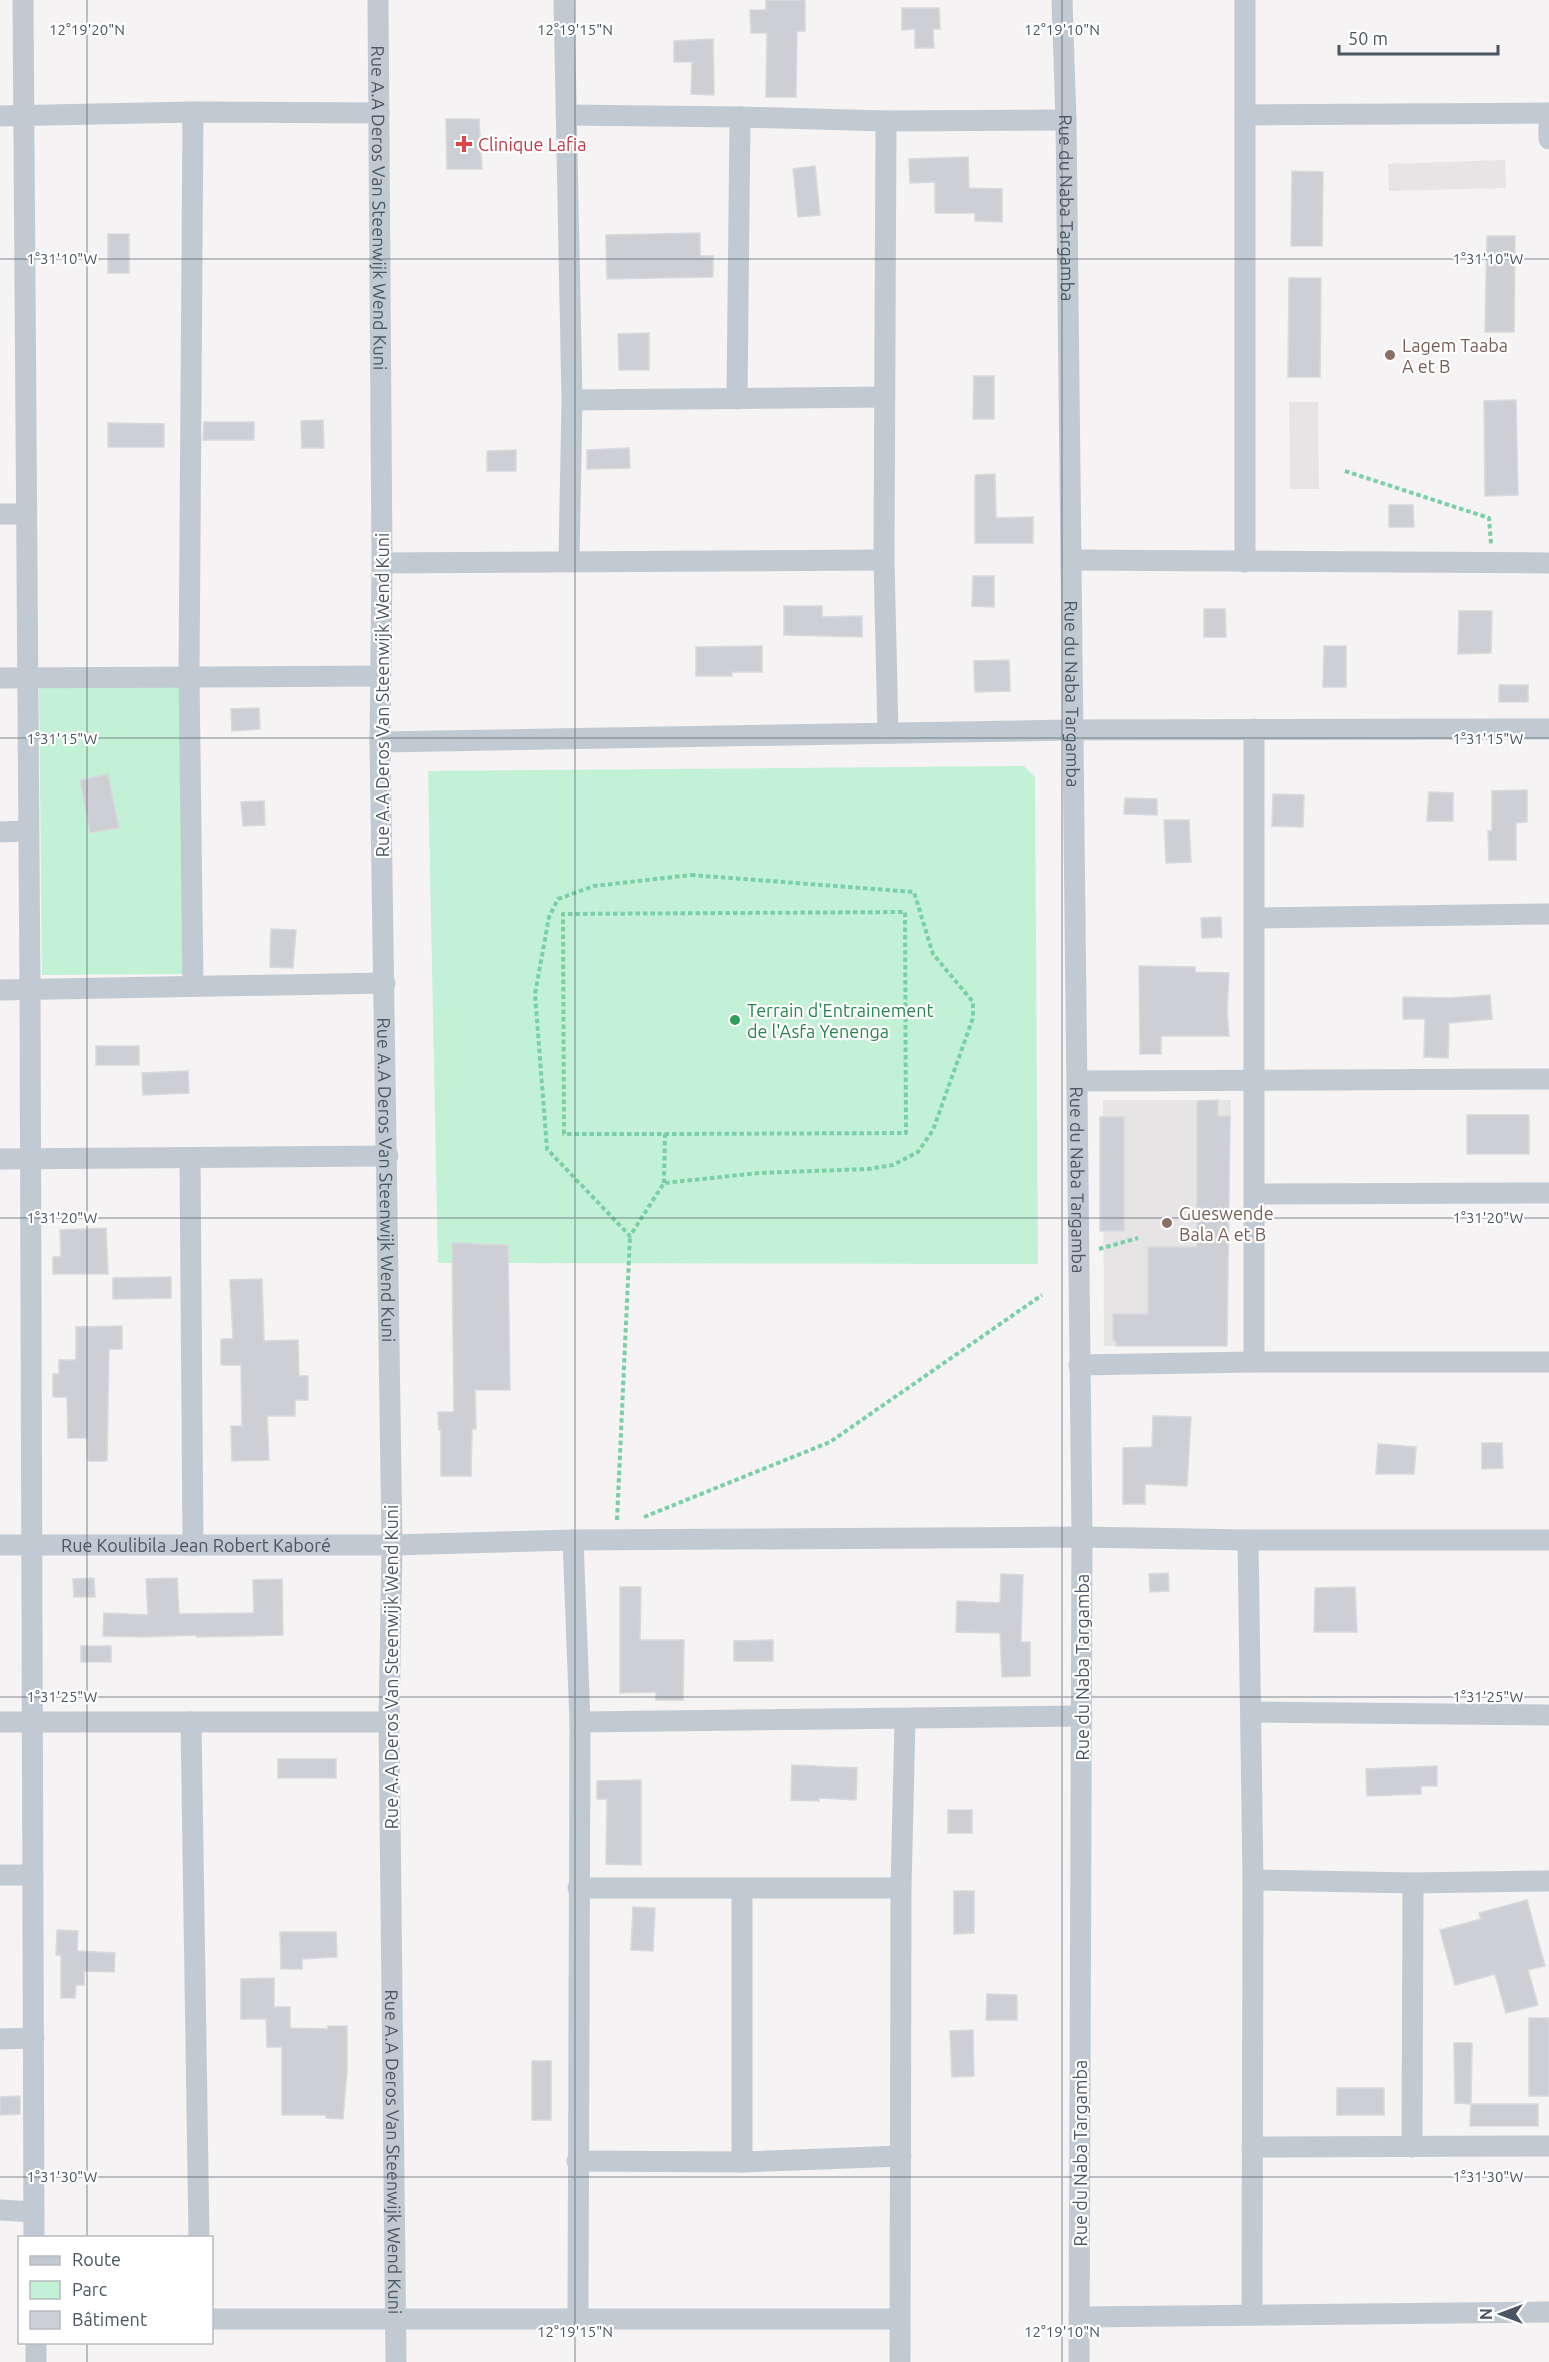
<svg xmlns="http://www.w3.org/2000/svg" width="1549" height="2362" viewBox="0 0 1549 2362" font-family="Ubuntu,sans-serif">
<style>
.education{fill:#e6e4e5}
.green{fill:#c3f1d5}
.building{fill:#cdcfd5;stroke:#d7d9de;stroke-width:1.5}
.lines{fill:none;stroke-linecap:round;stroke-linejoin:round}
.path{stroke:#7ad0a6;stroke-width:4;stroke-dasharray:4.5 3;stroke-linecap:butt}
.minor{stroke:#c1cad2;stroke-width:21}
.ticks{fill:none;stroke:#4a5661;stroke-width:1.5;stroke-opacity:0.45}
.health-dot{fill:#e0444e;stroke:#fff;stroke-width:2}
.education-dot{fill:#8d6e63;stroke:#fff;stroke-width:2}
.leisure-dot{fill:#2e9e5b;stroke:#fff;stroke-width:2}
.labels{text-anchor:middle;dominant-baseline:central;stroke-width:4.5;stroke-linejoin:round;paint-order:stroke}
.health-label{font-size:18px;fill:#be3a42;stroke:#fff;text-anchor:start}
.street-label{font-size:18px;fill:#4a5661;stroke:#fff}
.education-label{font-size:18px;fill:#785e54;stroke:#fff;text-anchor:start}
.leisure-label{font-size:18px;fill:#27864d;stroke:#fff;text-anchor:start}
.ticks-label{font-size:15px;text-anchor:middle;fill:#4a5661;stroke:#fff;stroke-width:4.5;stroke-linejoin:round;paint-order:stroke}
</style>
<rect width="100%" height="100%" fill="#f5f3f3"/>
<path class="education" d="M1505 160 1506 188 1389 191 1388 164Z
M1289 402H1318L1319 489H1290Z
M1103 1100H1231L1227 1346H1104Z"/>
<path class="green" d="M187 684 189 974 42 975 39 685Z
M1024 766 1035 777 1038 1264 438 1263 428 771Z"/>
<path class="building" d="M766 0H805V31H797L796 97H766L767 33H751L750 10H766Z
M902 8H939L940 29H933L934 48H915V29L902 30Z
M713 39 714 95 691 94 692 62H674V41Z
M446 119H479L482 169H447Z
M968 157 969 188 1002 189V222L975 221V213H935V182L910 183 909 159Z
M815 166 820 215 798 217 793 169Z
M1292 171 1323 172 1322 246H1291Z
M700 233V256H713V277L607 279 606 235Z
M108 234H129V273H108Z
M1487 236H1515L1514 332H1485Z
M1289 278H1321L1320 377H1288Z
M649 333V370H619L618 334Z
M974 376H994V419H973Z
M1516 400 1518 495 1485 496 1484 401Z
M323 420 324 448H302L301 421Z
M204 422H254V440H203Z
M108 423 164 424V447H108Z
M629 448 630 468 587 469V450Z
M516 450V471H487V451Z
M995 474 996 518 1033 517V543H975V475Z
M1389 505H1413L1414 527H1389Z
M973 576H994V607L972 606Z
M784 606H822V617L862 616V637L784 635Z
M1204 609H1225L1226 637H1204Z
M1459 611H1492L1491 653 1458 654Z
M762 646V672H732V676H696V647Z
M1324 646H1346V687H1323Z
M1009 660 1010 691 975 692 974 661Z
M1499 685H1528V702H1499Z
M259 708 260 729 232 731 231 709Z
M108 774 119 828 90 833 80 780Z
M1527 790V822L1516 823V860H1489L1488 831H1492V791Z
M1429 792 1453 793V821H1427Z
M1273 794 1304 795 1303 827 1272 826Z
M1125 798 1157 799V815L1124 814Z
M264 801 265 825 243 826 241 802Z
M1164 820H1189L1191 862 1166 863Z
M1221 917 1222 937 1202 938 1201 918Z
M271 929 296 930 293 968 270 967Z
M1139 966 1195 967V972L1229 973 1227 1011 1229 1036H1161V1054H1140Z
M1490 995 1492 1019 1449 1023 1448 1058 1424 1057 1425 1019H1403V997L1449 998Z
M96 1046H139V1065H96Z
M188 1071 189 1093 143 1095 142 1073Z
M1218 1100V1116H1230L1227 1346H1116V1341L1113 1340V1314H1148V1247H1197V1101Z
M1467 1115H1529V1154H1467Z
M1100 1117H1124V1231H1100Z
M106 1228 108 1274H53V1257H61L60 1230Z
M452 1243 508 1245 510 1390H475L476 1429H472L471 1476H441V1430H439L438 1412H454Z
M171 1277V1298L113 1299V1278Z
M262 1279 264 1341 298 1340 299 1376H308V1400H295V1416H267L269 1460 232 1461 231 1426H242L241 1365H221V1339H233L230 1280Z
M122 1326V1349H109L107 1461H88L87 1438H68L67 1397H53V1374H59V1360H76V1327Z
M1153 1416 1191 1417 1187 1486 1145 1484V1504H1123V1448L1152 1447Z
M1482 1443H1502L1503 1468 1482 1469Z
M1378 1444 1416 1447 1414 1474H1376Z
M1168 1573 1169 1591 1150 1592 1149 1574Z
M1001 1574 1023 1575 1021 1642H1030V1676L1002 1677 1000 1633 956 1632 957 1601 1000 1603Z
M94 1578 95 1597H74L73 1579Z
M177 1578 179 1614 254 1613 253 1580 282 1579 283 1635 197 1637 196 1635 143 1637 103 1636 104 1613 148 1615 146 1579Z
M620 1587H641L640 1640H684L683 1700H656V1692L620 1693Z
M1355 1587 1357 1632H1314L1315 1588Z
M773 1640V1661H734V1641Z
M81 1646H111V1662H81Z
M278 1759H336V1778H278Z
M792 1765 857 1768 856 1800 819 1798V1801L791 1800Z
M1437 1766V1786H1421V1794L1367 1796 1366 1769Z
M641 1780V1865L606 1864 607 1799H597V1781Z
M948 1810H972V1833H948Z
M954 1891H974V1933L954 1934Z
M1527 1900 1545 1966 1528 1970 1538 2005 1506 2013 1495 1974 1455 1985 1440 1930 1481 1919 1479 1913Z
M633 1907 655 1908 653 1951 631 1950Z
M57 1930 78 1931 77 1951 115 1953 114 1972 84 1971V1985H76L75 1998H61V1955H56Z
M280 1932H336L337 1957 302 1959V1969H281Z
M274 1978V2007H290V2028L328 2029V2026H347V2070L343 2119 326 2118V2115H282V2047H267L266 2019H241V1979Z
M987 1994 1017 1995V2020H986Z
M1529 2018H1549V2096H1529Z
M973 2030 974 2076 952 2077 950 2031Z
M1454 2043H1472L1471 2104 1455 2103Z
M532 2061H551V2120H532Z
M1337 2088H1384V2115H1337Z
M20 2096V2114L0 2115V2097Z
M1471 2104H1538V2126H1470Z"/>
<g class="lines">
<path class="path" d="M1345 471 1489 518 1491 544
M691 875 914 892 933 954 973 1002V1018L933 1130 918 1152 893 1165 868 1169 759 1173 664 1183 630 1236 547 1149 535 994 549 917 558 899 594 886Z
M664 1183 665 1134H564L563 914 905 912 906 1133 665 1134
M1099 1249 1138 1238
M644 1517 830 1442 1042 1295
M617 1520 630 1236"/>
<g class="minor">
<path d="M23 0 30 990 34 2238"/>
<path id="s1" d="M378 0 382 563 380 742 392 1545 389 1722 396 2362"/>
<path d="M564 0 572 400 569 561"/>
<path id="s2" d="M1062 0 1066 120 1082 1537 1079 2362"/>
<path d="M1245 0V562"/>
<path d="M1549 113V139"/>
<path d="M566 115 740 117 886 121 1066 120"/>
<path d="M1245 115 1549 113"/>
<path d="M0 116 193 112 379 113"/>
<path d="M886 121 884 560 888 733"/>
<path d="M737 399 740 117"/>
<path d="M572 400 884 397"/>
<path d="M0 514H26"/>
<path d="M1071 560 1549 563"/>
<path d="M382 563 884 560"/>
<path d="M0 678 380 676"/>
<path d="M380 742 1072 730 1549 729"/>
<path d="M0 832 27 831"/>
<path d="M1254 918 1549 914"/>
<path d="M193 985 189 677 193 112"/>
<path d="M0 990 385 983"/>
<path d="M1077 1081 1549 1079"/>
<path d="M0 1159 388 1156"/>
<path d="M190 1159 193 1545"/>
<path d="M1254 1194 1549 1193"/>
<path d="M1254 1362V729"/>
<path d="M1079 1365 1254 1362H1549"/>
<path d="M573 1540 580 1722 578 2320"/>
<path d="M1248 1540 1253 1880 1252 2315"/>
<path id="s3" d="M0 1545H392L573 1540 1082 1537 1248 1540H1549"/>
<path d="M1252 1712 1549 1715"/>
<path d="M0 1722H389"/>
<path d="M191 1722 199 2238"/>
<path d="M580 1722 1082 1716"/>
<path d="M0 1875H33"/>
<path d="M1253 1880 1413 1883 1549 1881"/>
<path d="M578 1888H901"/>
<path d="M742 1889V2162"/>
<path d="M0 2039 34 2038"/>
<path d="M1252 2147 1549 2146"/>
<path d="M1412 2147 1413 1883"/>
<path d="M577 2161 742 2162 901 2156"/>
<path d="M0 2210 34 2212"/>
<path d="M1079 2317 1549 2312"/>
<path d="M212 2319H899"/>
<path d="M36 2342V2362"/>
<path d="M900 2362 901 1888 905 1720"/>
</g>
</g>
<path class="ticks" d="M87 0V2238M575 0V2362M1062 0V2362M0 259H1549M0 738H1549M0 1218H1549M0 1697H1549M0 2177H1549M87 2342V2362"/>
<path class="health-dot" d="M461 135h6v6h6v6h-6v6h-6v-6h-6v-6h6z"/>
<g class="education-dot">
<circle cx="1390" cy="355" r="6"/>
<circle cx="1167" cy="1223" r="6"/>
</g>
<circle class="leisure-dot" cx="735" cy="1020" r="6"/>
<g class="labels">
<g class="health-label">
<text x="478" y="144">Clinique Lafia</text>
</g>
<g class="street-label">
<text stroke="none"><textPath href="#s1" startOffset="208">Rue A.A Deros Van Steenwijk Wend Kuni</textPath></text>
<text stroke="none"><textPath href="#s2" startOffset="208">Rue du Naba Targamba</textPath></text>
<text transform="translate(382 695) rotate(-90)">Rue A.A Deros Van Steenwijk Wend Kuni</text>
<text stroke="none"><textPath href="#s2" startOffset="694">Rue du Naba Targamba</textPath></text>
<text stroke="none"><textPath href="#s1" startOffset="1180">Rue A.A Deros Van Steenwijk Wend Kuni</textPath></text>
<text stroke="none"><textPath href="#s2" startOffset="1180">Rue du Naba Targamba</textPath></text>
<text stroke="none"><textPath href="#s3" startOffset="196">Rue Koulibila Jean Robert Kaboré</textPath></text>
<text transform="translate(391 1667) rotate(-90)">Rue A.A Deros Van Steenwijk Wend Kuni</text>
<text transform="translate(1082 1667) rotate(-90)">Rue du Naba Targamba</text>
<text stroke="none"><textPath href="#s1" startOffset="2152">Rue A.A Deros Van Steenwijk Wend Kuni</textPath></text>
<text transform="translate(1080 2153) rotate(-90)">Rue du Naba Targamba</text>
</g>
<g class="education-label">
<text x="1402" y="345">Lagem Taaba<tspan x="1402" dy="21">A et B</tspan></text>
<text x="1179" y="1213">Gueswende<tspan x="1179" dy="21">Bala A et B</tspan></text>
</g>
<g class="leisure-label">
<text x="747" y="1010">Terrain d'Entrainement<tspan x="747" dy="21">de l'Asfa Yenenga</tspan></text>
</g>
</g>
<g class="ticks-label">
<text x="87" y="35">12°19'20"N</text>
<text x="575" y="35">12°19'15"N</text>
<text x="1062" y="35">12°19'10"N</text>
<text x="1488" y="264">1°31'10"W</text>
<text x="62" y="264">1°31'10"W</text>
<text x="1488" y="744">1°31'15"W</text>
<text x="62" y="744">1°31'15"W</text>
<text x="1488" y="1223">1°31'20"W</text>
<text x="62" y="1223">1°31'20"W</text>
<text x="1488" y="1702">1°31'25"W</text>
<text x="62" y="1702">1°31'25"W</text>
<text x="1488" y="2182">1°31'30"W</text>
<text x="62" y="2182">1°31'30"W</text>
<text x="575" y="2337">12°19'15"N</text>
<text x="1062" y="2337">12°19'10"N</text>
</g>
<rect x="18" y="2236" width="195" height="108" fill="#ffffff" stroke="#b7bbc0" stroke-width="1.5"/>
<rect x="30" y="2256" width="30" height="9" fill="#c1cad2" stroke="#b7bbc0" stroke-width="1.5"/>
<text x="72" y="2266" font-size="18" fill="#4a5661">Route</text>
<rect x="30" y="2281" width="30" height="18" fill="#c3f1d5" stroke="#b7bbc0" stroke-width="1.5"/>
<text x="72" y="2296" font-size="18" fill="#4a5661">Parc</text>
<rect x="30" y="2311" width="30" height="18" fill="#cdcfd5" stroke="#b7bbc0" stroke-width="1.5"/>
<text x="72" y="2326" font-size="18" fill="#4a5661">Bâtiment</text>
<g transform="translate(1501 2314) rotate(270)" stroke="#ffffff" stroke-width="4.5" paint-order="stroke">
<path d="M0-4.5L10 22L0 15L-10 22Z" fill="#4a5661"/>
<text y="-9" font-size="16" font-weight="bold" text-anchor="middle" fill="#4a5661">N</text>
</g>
<path d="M1339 45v9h159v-9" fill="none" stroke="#4a5661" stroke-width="3"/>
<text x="1348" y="45" font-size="18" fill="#4a5661" stroke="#ffffff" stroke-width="4.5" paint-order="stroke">50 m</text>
</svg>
